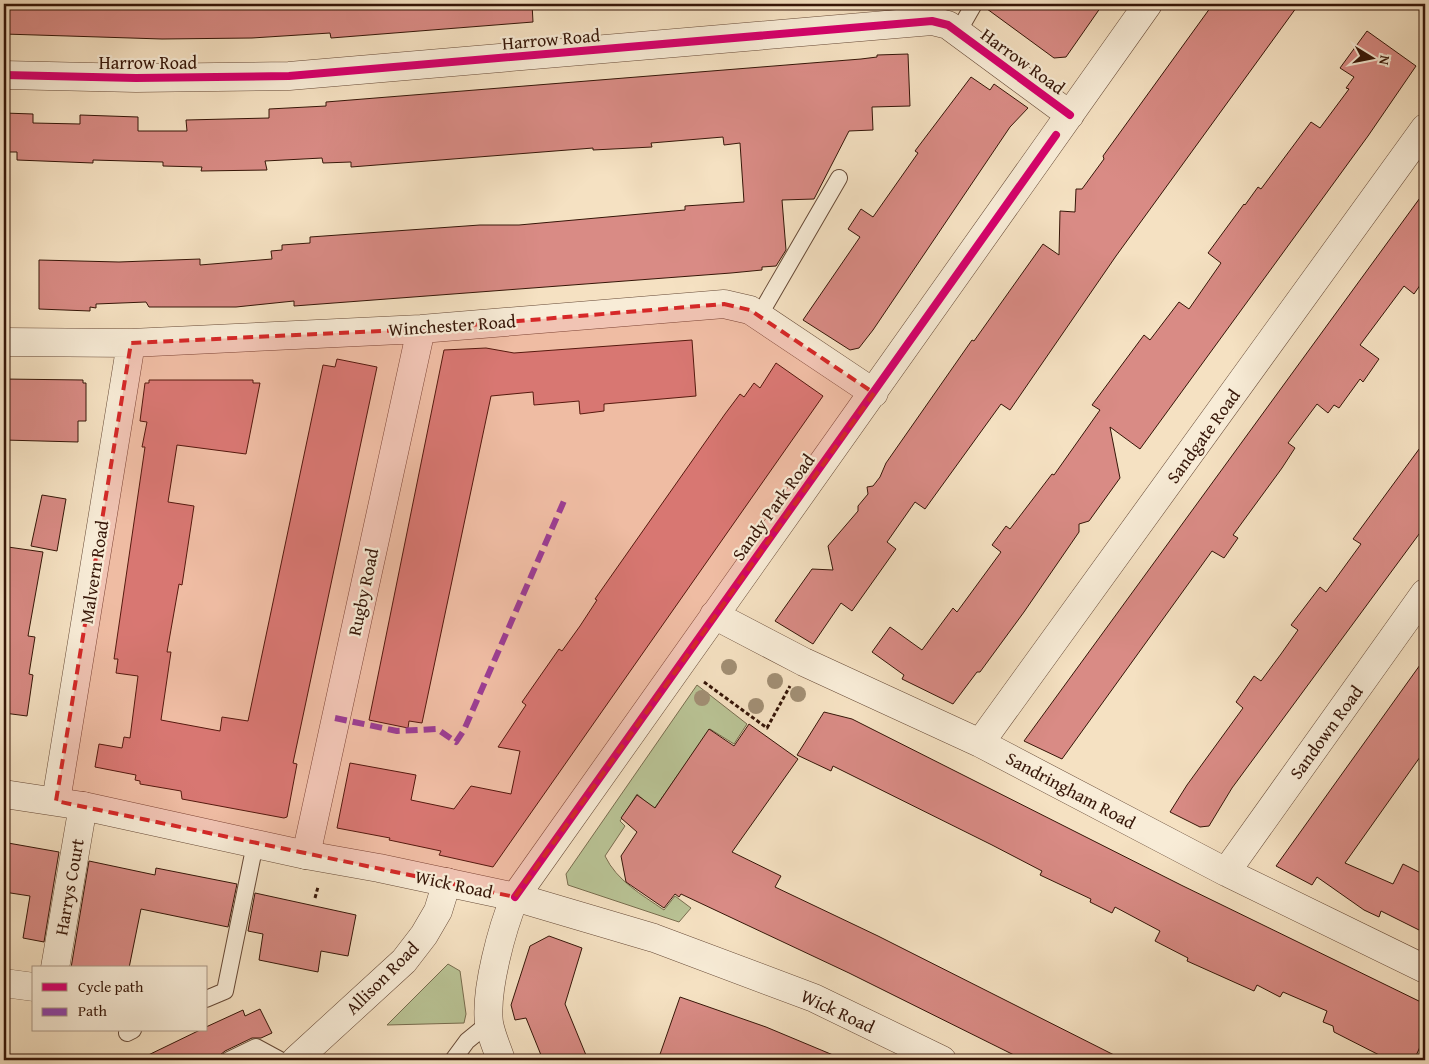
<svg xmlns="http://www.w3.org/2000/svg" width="1429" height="1064" viewBox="0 0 1429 1064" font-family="'Gentium Book Plus',serif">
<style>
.green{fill:#b9c395;stroke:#786c4e}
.building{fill:#d98b85;stroke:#361608}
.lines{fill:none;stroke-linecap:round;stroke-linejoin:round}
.service-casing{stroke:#664936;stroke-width:18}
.minor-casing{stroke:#664936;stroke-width:29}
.tertiary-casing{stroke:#664936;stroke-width:29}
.path{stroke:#361608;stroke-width:3;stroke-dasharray:4 2.5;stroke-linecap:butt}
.service{stroke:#f8ecd7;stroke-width:16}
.minor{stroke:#f8ecd7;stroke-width:28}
.tertiary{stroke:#f8ecd7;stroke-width:28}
.quiet{stroke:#8e44ad;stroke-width:6;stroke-dasharray:12 6;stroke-linecap:butt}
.cycleway-casing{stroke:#f8ecd7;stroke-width:11}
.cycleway{stroke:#d6006c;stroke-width:8}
.tree{fill:#a18e73}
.marked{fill:#d62828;fill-opacity:0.2;stroke:#d62828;stroke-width:4;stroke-dasharray:10 6;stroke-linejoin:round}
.labels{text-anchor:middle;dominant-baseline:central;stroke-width:4.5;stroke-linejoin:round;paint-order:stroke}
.street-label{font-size:18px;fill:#361608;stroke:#f8ecd7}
</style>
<rect width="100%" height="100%" fill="#f5e1c2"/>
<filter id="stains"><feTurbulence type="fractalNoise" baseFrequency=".004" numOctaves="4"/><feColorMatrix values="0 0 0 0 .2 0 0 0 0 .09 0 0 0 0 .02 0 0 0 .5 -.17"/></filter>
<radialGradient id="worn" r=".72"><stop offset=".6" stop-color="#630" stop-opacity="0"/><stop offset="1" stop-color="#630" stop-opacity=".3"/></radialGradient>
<path class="green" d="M697 685 747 724 734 744 710 729 654 809 637 794 620 821 625 826 605 856C617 881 641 894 664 910L675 896 691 908 679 922 568 885 566 874Z
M448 964 460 971 466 1014 464 1023 387 1025Z"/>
<path class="building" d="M4 4H532L533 22 331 38 330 33 252 38 162 39 68 36 4 34Z
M984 4H1103L1066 57 1054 58 983 6Z
M1213 4H1299L1116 256 1010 410 1001 404 925 509 915 502 887 542 896 549 852 611 841 603 813 644 775 621 812 569 833 570 828 546 858 511V506L868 494 867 487 873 486 880 477 886 463 972 340 974 341 1043 244 1059 255 1060 211 1075 212 1076 189H1082L1104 159 1103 156Z
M1367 31 1416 66 1368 136 1140 449 1110 427 1120 478 1089 521 1079 524V532L1024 612 980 672H977L953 704 902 679 904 675 872 652 890 627 922 650 953 608 957 612 1001 552 992 545 1006 526 1010 529 1052 474 1054 475 1100 410 1092 405 1144 335 1150 340 1179 302 1189 309 1221 263 1208 253 1244 204 1245 205 1258 187 1261 189 1311 122 1320 128 1349 89 1346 88 1354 77 1340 68Z
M908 54 910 106 872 107 873 130 849 131 814 199 782 200 786 250 776 266 762 267V270L731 273 294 306V301L236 307H149L146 302 96 304V308L90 307V311L39 309V260L119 262 200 259V265L272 259 271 251 282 250V245L310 243V237L480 225H519L685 210V206L744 202 740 143 724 145 723 137 651 143 652 147 593 150V148L351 167V162L323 163 322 158 265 161 267 170 201 171 202 167 163 166V162L93 160V163L17 160V152H4V113L33 114V123L80 124V115L138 117V131H187L186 120 269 118V109L326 106V102L861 59 877 57V55Z
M971 77 990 90 994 84 1028 108 1010 127 873 330 859 348 850 350 803 320 860 237 848 229 861 209 873 217 918 153 915 151Z
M1425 191V278L1414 294 1404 286 1360 345 1379 359 1363 382 1360 379 1339 408 1334 405 1328 413 1317 404 1288 443 1295 448 1282 468 1233 535 1238 538 1224 558 1212 551 1062 759 1024 741Z
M692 340 696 396 604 404V411L580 414 579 401 534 405 533 392 491 396 422 723 409 721 408 728 369 720 444 350 486 348 514 353Z
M337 359 377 367 293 763 297 764 287 817 284 818 182 799 181 791 140 784V781L135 780 136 775 95 767 99 744 122 748 124 737 130 738 138 676 116 673 118 659H114L145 447H142L147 422 140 421 145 383H149V380H253V383H260L246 454 177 445 168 502 194 506 182 585 179 584 167 652H171L161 720 220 731 222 717 248 721 323 365 335 367Z
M776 363 823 396 493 867 439 855 441 851 389 840 390 838 337 828 350 763 416 775 411 800 454 809 471 786 511 794 520 751 498 747 526 705 522 702 559 649 562 651 580 626 597 600 595 599 725 414 740 394 744 397 754 383 760 388Z
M4 379 83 380V383H86V421H78V442L4 440Z
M1425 441V526L1232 788 1209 826 1200 827 1170 812 1187 785 1243 708 1236 702 1254 676 1261 681 1281 654 1298 630 1291 625 1320 587 1326 592 1361 544 1353 539Z
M42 495 66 499 57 551 31 546Z
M8 547 43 552 28 636 35 637 29 674 33 675 27 716 4 713V577Z
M1425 658V750L1345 863 1393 884 1403 864 1425 875V933L1381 911 1379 917 1364 910 1317 877 1312 885 1276 866Z
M824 712 852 719 1181 885 1425 1004V1036L1414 1060H1389L1334 1032 1333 1026 1323 1022 1327 1011 1283 992 1280 997 1257 985 1254 991 1187 961 1188 958 1155 941 1160 931 1115 907 1112 913 1090 902 1091 899 1040 875 1042 871 992 845 833 766 831 771 797 755Z
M749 724 798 759 732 852 781 876 775 887 878 936 1124 1060H1024L849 973 681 894 679 897 675 894 664 908 626 882 621 856 637 832 621 818 637 795 655 808 709 729 734 746Z
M8 843 59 852 44 942 23 938 30 896 4 892V866Z
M89 861 155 875 156 868 237 884 228 927 141 909 129 968H71Z
M255 893 356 915 348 956 321 951 318 972 259 960 263 934 248 931Z
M549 936 582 948 565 1004 588 1060H543L526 1018 515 1020 511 1005 530 946Z
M680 997 766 1027 845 1060H658Z
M260 1009 272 1033 261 1038H252L225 1051 214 1060H138L200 1030H206V1027L243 1010 245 1016Z"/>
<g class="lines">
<defs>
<path id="service" d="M958 32 974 4
M759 316 839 178
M206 999 225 991 255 844
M127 1033 133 1030
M229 1060 256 1047 280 1060
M453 1060 467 1041 489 1023"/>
<path id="minor" d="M4 75 136 78 289 76 932 21 948 25 1070 115
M4 342 131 343 421 329 724 304 750 310 874 393
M714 615 804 662 980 743 1226 872 1425 969
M980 743 1425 128
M56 801 131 343
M306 855 421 329
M1226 872 1425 593
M55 968 83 806
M4 983 34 987
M296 1060 404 961 424 935 438 911 447 882
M501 1060C497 1048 491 1035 489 1023 485 990 502 928 515 897L1148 4"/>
<path id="tertiary" d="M4 794 83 806 306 855 379 868 515 897 654 938 814 998 942 1060"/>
</defs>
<use href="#service" class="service-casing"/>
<use href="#minor" class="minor-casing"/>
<use href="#tertiary" class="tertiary-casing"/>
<path class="path" d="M704 682 767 728 790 686
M315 898 318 887"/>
<use href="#service" class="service"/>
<use href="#minor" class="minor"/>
<use href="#tertiary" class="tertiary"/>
<path class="quiet" d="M335 718 397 731 437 729 456 742 464 730 564 501"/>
<defs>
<path id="cycleway" d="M4 75 136 78 289 76 932 21 948 25 1070 115
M515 897 1056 135"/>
</defs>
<use href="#cycleway" class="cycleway-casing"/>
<use href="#cycleway" class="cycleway"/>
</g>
<g class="tree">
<circle cx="729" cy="667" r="8"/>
<circle cx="775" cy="681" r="8"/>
<circle cx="798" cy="694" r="8"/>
<circle cx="702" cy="698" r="8"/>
<circle cx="756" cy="706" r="8"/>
</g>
<path class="marked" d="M724 304 750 310 874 393 515 897 56 801 131 343 421 329Z"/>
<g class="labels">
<g class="street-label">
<text transform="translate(551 39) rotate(-5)">Harrow Road</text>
<text transform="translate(1023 61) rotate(36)">Harrow Road</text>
<text x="148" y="62">Harrow Road</text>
<text transform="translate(452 325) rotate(-4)">Winchester Road</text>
<text transform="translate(1203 436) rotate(-54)">Sandgate Road</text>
<text transform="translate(773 507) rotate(-54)">Sandy Park Road</text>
<text transform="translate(94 572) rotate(-81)">Malvern Road</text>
<text transform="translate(363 592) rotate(-78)">Rugby Road</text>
<text transform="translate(1326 732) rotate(-54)">Sandown Road</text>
<text transform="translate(1071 790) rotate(28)">Sandringham Road</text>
<text transform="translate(454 884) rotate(12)">Wick Road</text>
<text transform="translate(69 887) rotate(-80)">Harrys Court</text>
<text transform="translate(382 978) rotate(-45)">Allison Road</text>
<text transform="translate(838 1011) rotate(25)">Wick Road</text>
</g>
</g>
<rect width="1429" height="1064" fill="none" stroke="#f5e1c2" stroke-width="20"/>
<rect x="5" y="5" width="1419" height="1054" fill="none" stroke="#361608" stroke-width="2.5"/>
<rect x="10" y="10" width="1409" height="1044" fill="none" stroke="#361608"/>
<rect x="32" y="966" width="175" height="65" fill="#f8ecd7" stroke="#aa9684"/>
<rect x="42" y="983" width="25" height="8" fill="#d6006c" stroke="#aa9684"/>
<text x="78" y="992" font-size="15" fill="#361608">Cycle path</text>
<rect x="42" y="1008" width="25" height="8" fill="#8e44ad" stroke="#aa9684"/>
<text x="78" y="1016" font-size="15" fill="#361608">Path</text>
<g transform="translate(1372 58) rotate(100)" stroke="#f8ecd7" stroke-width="4" paint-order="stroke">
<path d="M0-4L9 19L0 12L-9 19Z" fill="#361608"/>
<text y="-8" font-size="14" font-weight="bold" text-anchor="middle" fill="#361608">N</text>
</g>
<rect width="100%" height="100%" filter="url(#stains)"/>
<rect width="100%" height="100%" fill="url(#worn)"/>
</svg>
